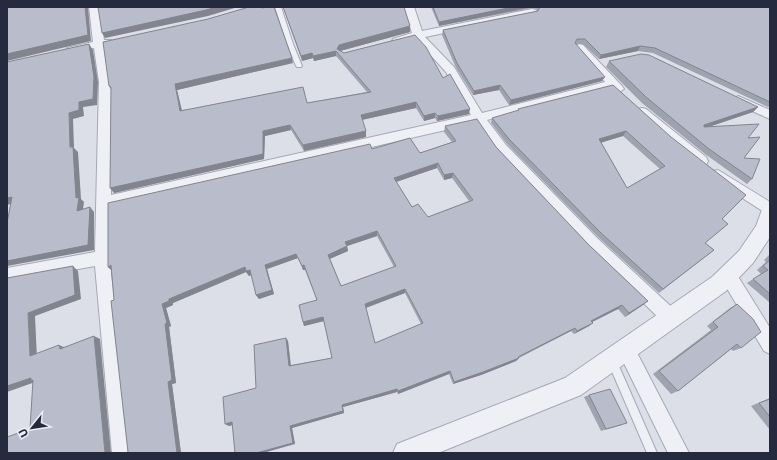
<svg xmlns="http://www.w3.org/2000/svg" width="777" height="460" viewBox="0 0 777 460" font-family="Commissioner,sans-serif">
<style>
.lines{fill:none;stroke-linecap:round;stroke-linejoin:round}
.service-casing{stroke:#a5a9b5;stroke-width:2}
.minor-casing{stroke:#a5a9b5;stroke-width:2}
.tertiary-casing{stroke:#a5a9b5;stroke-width:2}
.service{fill:#eff0f6;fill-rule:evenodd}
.minor{fill:#eff0f6;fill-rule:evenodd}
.tertiary{fill:#eff0f6;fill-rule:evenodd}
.wall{fill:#9fa3af;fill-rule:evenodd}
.shaded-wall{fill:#82848e}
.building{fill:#b9bdcb;stroke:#82848e;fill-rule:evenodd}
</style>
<rect width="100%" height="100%" fill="#dcdfe8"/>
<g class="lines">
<defs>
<path id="service" d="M275 7H281L293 44 302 66 301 67H297L296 66 287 44Z
M612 355 615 357 657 453H647L607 360 609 357Z"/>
<path id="minor" d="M89 7H99L104 40H111L112 42 105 46 111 82V195L471 115 446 72 416 39 397 44 392 41 393 39 412 33 404 7H414L422 31 532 9 536 10 537 12 536 14 532 15 425 37 454 67 482 113 605 82 574 47 579 44 583 45 622 86 624 89 618 93 611 88 487 120 506 145 597 238 677 312 680 318 677 324 671 326 665 324 587 248 496 151 476 123 111 207V273L132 453H112L95 266 7 282V268L95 252 99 82 94 48 71 53 66 50 67 48 93 42Z
M738 96 770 110V119L734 103 732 100Z
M642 108 646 109 706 157 708 161 706 165 701 166 696 165 638 115 636 112 638 109Z
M718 170 770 202V216L713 179 711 175 713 171Z
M728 268 734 270 770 328V354L764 351 722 280 720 275 722 270Z
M626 340 632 343 689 453H668L617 349 620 343Z"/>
<path id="tertiary" d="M770 204V237L753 263 726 291 581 395 438 453H393L397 444 565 378 712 277 739 251 756 226 763 207Z"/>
</defs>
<use href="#service" class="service-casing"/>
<use href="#minor" class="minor-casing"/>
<use href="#tertiary" class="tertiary-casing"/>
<use href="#service" class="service"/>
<use href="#minor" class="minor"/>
<use href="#tertiary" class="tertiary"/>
</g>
<path class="wall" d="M283 7H404L410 32 340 51 344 53 443 78 469 114 437 121 435 118 424 121 416 108 362 120 366 137 304 151 291 130 265 136 264 159 114 193 111 90 109 86 293 63 177 90 182 110 307 103 367 92 336 56 314 61 313 58 302 61Z
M431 7H770V107H768L653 53 638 51 599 59 583 44H575L602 81 509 105 499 90 473 95 456 68 442 35 443 30 538 11 536 9 532 8 439 26Z
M609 61 758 107 753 112 709 127 748 138 744 158 752 179 747 184 705 154 642 103 606 67Z
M613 85 722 219 705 243 714 250 659 293 598 237 507 144 491 123 492 118 517 111 518 109ZM623 136 660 169 627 188 601 142Z
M445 126 496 147 589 245 648 301 625 317 618 309 592 322 589 326 574 334 571 331 519 358 516 361 481 375 453 384 449 374 398 394 397 392 343 407 344 413 292 428 295 444 232 425 229 426 225 424 256 388 286 338 288 341 291 365 332 358 324 321 304 326 303 322 317 300 305 270H303L298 258 267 269 274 294 259 299 256 295 252 275 249 276 246 272 173 303V305L166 308 171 326 169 327 176 383 172 384 181 453H126L128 452 112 270 108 267 372 149 420 153 452 142 444 132ZM437 168 444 180 452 178 469 201 428 217 412 207 396 182ZM377 236 394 267 341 286 330 259 348 251 347 246ZM405 293 421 324 375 343 366 308Z
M770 254V303L747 283 761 274 757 270 766 262 764 260Z
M737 304 741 348 733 351 731 349 678 391 671 394 653 374 711 330 707 326 730 308Z
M589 395 622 425 601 431 584 397Z
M770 398V430L751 406Z"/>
<path class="shaded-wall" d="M85 7H88L91 41 7 61V54Z
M216 7H238L208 16 105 38 102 33Z
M513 7H532L439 26V22Z
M410 26V32L340 51 337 49 339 45Z
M89 44 93 50 98 82 97 105 83 107 84 116 73 119 74 148 78 152 81 199 84 202 82 216 77 211 76 198 70 147 69 113 79 102Z
M640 46 638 51 599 59 601 55Z
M336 51V56L314 61 313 56Z
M312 53 313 58 302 61 301 56Z
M292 58 293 63 177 90 183 116 180 111 175 84Z
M605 77 602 81 509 105 511 100Z
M500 85 499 90 473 95 474 91Z
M416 102V108L361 120V115Z
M758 107 753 112 699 130 704 125Z
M470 109 469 114 437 121 438 116Z
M435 113V118L424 121V116Z
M290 125 291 130 265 136 264 159 114 193 110 188 263 131Z
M366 131V137L304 151 303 145Z
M626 131 623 136 597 144 599 139Z
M438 163 437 168 393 183 394 178Z
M453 173 452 178 444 180V175Z
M12 197 18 202 7 205V198Z
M90 207 94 212V250L7 266V261Z
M377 231V236L347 246 348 251 329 259 328 255 345 242Z
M296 254 298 258 267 269 274 294 259 299 256 295 265 265Z
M111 265 112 271 108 267Z
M304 265 305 270H303L302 266Z
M73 266 78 271 81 299 35 316 37 359 30 356 28 313Z
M245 267 250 270 253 274 249 276 246 272 173 303V305L166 308 171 326 169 327 176 383 172 384 181 453H177L168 382 162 304 169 299Z
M405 289V293L365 308V304Z
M648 301 643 305 625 317 629 313Z
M622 305 618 309 588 324 591 321Z
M323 317 324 321 304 326 303 322Z
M593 323 589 326 574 334 577 331Z
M575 328 571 331 515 359 519 358 516 361 481 375 453 384 454 382 518 357Z
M94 336 100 339 111 453H105Z
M286 338 288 341 291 369 289 366Z
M59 345 66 348 60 349Z
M450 371 449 374 398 394V391Z
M31 378 38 381 7 392V386Z
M397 389V392L343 407 344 413 292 428 295 444 263 453H256L290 426 342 405Z
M232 422 236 424 229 426 225 424Z"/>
<path class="building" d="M7 7H85L88 35 7 54Z
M98 7H216L206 10 102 33Z
M249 7H261L262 8 269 7H274L292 58 175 84 180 111 303 87 307 103 371 92 336 51 313 56 312 53 301 56 283 7H404L410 26 339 45 337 49 344 53 415 35 426 47 443 78 450 74 470 109 438 116 435 113 424 116 416 102 361 115 366 131 303 145 290 125 263 131V154L110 188 111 87 109 86 103 42 208 19Z
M433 7H513L439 22Z
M540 7H770V81L769 82H770V102L655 48 640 46 601 55 585 39H577L575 43 605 77 511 100 500 85 474 91 457 63 443 30 538 11Z
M89 44 94 77 93 99 79 102V110L69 113 70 147H73L76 198 79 197 77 211 90 207 88 245 7 261V223L12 197 7 198V62Z
M641 54 649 55 758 107 704 125V127L759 124 748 138 760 137 744 158 760 159 752 179 709 149 646 97 609 61Z
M613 85 671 137 746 195 722 219 728 224 705 243 714 250 663 289 601 233 509 139 492 118 519 110 518 109ZM626 131 665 166 627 188 599 139Z
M477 119 496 147 589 245 648 301 629 313 622 305 591 321 593 323 577 331 575 328 518 357 519 358 483 372 454 382 450 371 398 391 397 389 342 405 343 411 290 426 293 443 256 453H235L232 422 225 424 223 397 256 388 254 345 286 338 289 366 332 358 323 317 303 322 299 305 317 300 304 265 302 266 296 254 265 265 272 290 256 295 250 270 246 271 245 267 169 299V301L162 304 167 323 165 324 172 380 168 382 177 453H126L128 452 111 301 114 300 111 265 108 267V203L370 144 372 149 410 138 420 153 456 141 445 126ZM438 163 444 175 453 173 473 200 428 217 418 204 412 207 394 178ZM377 231 396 266 341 286 328 255 347 246 345 242ZM405 289 423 323 375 343 365 304Z
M770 260V294L753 279 768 270 763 266Z
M73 266 75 295 28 313 30 356 59 345 60 349 94 336 105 453H107H7V437L30 429 33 380 31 381V378L7 386V278Z
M737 304 753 319 761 332 741 348 737 344 678 391 659 371 718 327 713 322Z
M610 389 627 423 606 429 589 395Z
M770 399V417L759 403Z"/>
<rect width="777" height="460" fill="none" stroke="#252a3f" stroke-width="16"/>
<g transform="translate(32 428) rotate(240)" stroke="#eceef5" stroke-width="3" paint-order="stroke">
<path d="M0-3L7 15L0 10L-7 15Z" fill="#252a3f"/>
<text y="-6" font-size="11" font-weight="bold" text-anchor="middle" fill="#252a3f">U</text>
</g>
</svg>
